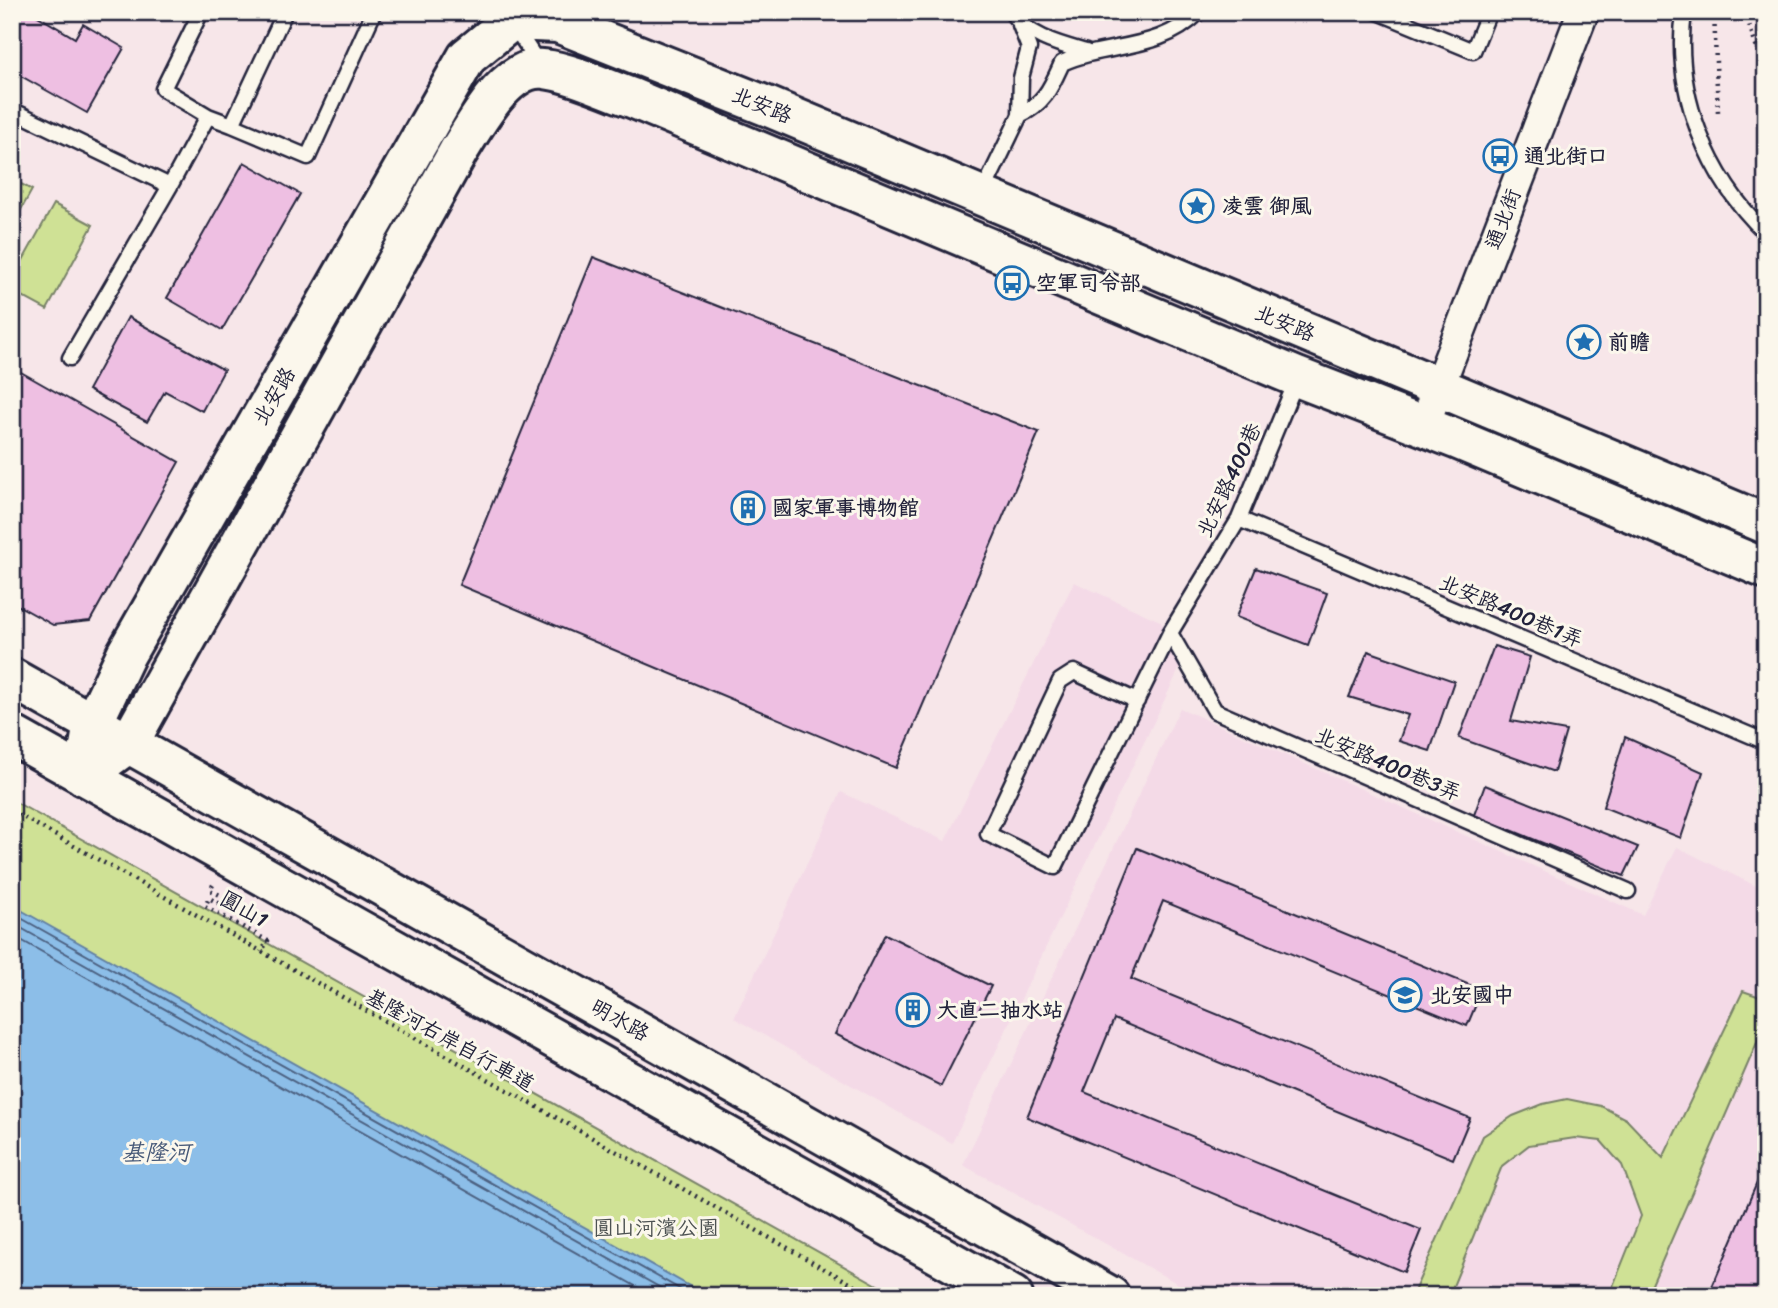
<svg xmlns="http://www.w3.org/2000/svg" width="1778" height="1308" viewBox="0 0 1778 1308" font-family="Sriracha,'LXGW WenKai TC',sans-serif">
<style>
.built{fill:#f4dae7}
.green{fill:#cfe195;stroke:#788268;stroke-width:2}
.water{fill:#8cbee8;stroke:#6280a3;stroke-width:2}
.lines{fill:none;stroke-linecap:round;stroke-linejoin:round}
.shore{stroke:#4c6080;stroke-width:2}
.building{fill:#eebfe2;stroke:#22223b;stroke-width:2}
.service-casing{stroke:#22223b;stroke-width:19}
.minor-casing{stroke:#22223b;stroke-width:35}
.secondary-casing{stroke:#22223b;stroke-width:44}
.path{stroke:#22223b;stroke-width:4.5;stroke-dasharray:2 5;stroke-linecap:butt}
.service{stroke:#fbf7ec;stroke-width:14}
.minor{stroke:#fbf7ec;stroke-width:30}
.secondary{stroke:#fbf7ec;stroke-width:38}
.labels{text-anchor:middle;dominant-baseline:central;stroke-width:6;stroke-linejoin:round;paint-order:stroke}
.street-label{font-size:21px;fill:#22223b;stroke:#fbf7ec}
.poi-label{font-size:21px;font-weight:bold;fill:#22223b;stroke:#fbf7ec;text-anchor:start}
.park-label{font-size:21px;fill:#4d5252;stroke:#fbf7ec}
.water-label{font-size:23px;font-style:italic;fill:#475978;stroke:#fbf7ec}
</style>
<rect width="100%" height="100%" fill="#f7e6e9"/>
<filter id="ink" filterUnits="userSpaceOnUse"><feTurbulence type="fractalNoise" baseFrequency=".0143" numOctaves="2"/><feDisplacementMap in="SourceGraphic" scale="14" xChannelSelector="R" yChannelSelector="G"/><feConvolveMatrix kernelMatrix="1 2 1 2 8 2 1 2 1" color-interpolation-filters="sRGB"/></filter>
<g filter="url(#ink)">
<path class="built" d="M1074 582 1160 621 1185 657 952 1143 734 1018 841 792 945 841Z
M1180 708 1643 915 1677 847 1766 891V1296H1200L963 1165Z"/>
<path class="green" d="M12 179 32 190 12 226Z
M54 204 93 225 47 310 12 291V280Z
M12 800 897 1296H655L12 934Z
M1743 991 1766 999V1022L1647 1296H1609L1641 1216 1622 1165 1601 1141 1575 1138 1529 1145 1502 1166 1449 1296H1412L1483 1136 1513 1116 1543 1104 1567 1099 1601 1106 1626 1119 1663 1158Z"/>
<path class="water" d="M12 905 707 1296H12Z"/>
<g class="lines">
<path class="shore" d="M12 913 692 1296
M12 923 675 1296
M12 935 653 1296"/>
</g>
<path class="building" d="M12 12H31L75 38 83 24 124 48 87 113 12 71Z
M244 162 300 194 222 330 167 298Z
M593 257 1039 432 896 768 459 585Z
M128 317 224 370 202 411 165 391 147 422 88 390Z
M12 367 179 462 90 621 53 625 12 602Z
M1256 568 1327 593 1308 645 1236 617Z
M1494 646 1530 657 1511 721 1566 731 1554 772 1459 738Z
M1368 651 1454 681 1430 751 1399 741 1408 715 1349 697Z
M1625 737 1703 772 1681 838 1603 807Z
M1485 785 1638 847 1624 876 1474 815Z
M1137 848 1482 990 1467 1026 1163 901 1131 979 1470 1118 1453 1159 1114 1019 1084 1092 1421 1230 1404 1272 1027 1117Z
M885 934 991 986 941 1086 835 1034Z
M1766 1162V1296H1708Z"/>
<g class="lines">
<defs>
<path id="service" d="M201 12 163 89 208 116 232 125 285 12
M1011 12C1029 37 1058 44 1086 52
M1378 12 1473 51 1489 12
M1684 12C1673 94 1708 178 1766 233
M514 26 539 64
M12 110 170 186 70 358
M1020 115C1045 103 1051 87 1062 63 1109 42 1159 52 1199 12
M232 125 308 157 373 14 369 12
M170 186 208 116
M981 196 1020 115 1021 78 1029 48 1020 25
M1239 519 1766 742
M1170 633 1215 711 1628 891
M1137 701 1074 672 1060 681 988 834 1055 867 1170 633 1239 519 1297 379"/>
<path id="minor" d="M1423 427 1583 12"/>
<path id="secondary" d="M12 678 1110 1296
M12 735 1013 1296
M84 776 93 723 126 654 467 57 511 21 558 23 769 107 1766 524
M84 776 129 743 458 152C475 126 506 64 544 69 571 72 606 89 632 98L1297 377 1456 439 1766 569"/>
</defs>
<use href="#service" class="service-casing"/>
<use href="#minor" class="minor-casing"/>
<use href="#secondary" class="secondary-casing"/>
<path class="path" d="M1714 12 1718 113
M1745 12 1756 46 1766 56
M12 811 873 1296
M213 885 210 890 226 898 222 905 209 898 205 906 268 941 261 952"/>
<use href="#service" class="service"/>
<use href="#minor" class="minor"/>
<use href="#secondary" class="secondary"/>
</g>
</g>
<defs>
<symbol id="bus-ring" viewBox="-11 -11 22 22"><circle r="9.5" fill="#fbf7ec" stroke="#1f6fb2" stroke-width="1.5"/><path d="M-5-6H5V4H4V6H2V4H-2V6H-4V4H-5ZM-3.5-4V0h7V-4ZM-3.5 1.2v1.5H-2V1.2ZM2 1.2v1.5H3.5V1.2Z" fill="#1f6fb2"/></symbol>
<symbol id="sight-ring" viewBox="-11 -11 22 22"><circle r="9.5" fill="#fbf7ec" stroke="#1f6fb2" stroke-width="1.5"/><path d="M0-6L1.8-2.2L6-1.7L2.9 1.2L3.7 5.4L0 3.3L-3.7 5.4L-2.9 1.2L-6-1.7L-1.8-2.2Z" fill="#1f6fb2"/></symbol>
<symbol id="building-ring" viewBox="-11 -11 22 22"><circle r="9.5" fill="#fbf7ec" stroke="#1f6fb2" stroke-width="1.5"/><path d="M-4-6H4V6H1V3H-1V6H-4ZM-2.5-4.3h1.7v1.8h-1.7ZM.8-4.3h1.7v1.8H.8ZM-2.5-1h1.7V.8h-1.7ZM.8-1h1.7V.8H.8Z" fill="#1f6fb2"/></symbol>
<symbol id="school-ring" viewBox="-11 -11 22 22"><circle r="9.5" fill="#fbf7ec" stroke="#1f6fb2" stroke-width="1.5"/><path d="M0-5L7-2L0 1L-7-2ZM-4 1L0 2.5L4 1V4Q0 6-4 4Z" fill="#1f6fb2"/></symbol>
</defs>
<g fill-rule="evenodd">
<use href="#bus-ring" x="1481" y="137" width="38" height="38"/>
<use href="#sight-ring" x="1178" y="187" width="38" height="38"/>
<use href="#bus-ring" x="993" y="264" width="38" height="38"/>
<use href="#sight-ring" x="1565" y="323" width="38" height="38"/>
<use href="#building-ring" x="729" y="489" width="38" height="38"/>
<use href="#school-ring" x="1386" y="976" width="38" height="38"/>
<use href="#building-ring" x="894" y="991" width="38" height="38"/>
</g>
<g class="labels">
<g class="street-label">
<text transform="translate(762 105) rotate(22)">北安路</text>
<text transform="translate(1503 219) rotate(-69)">通北街</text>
<text transform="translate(1285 323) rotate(22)">北安路</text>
<text transform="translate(274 396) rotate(-60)">北安路</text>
<text transform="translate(1229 480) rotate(-65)">北安路400巷</text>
<text transform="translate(1511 611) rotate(23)">北安路400巷1弄</text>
<text transform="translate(1388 764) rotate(23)">北安路400巷3弄</text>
<text transform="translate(244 909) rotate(30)">圓山1</text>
<text transform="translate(620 1020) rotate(29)">明水路</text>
<text transform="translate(450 1040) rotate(29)">基隆河右岸自行車道</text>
</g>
<g class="poi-label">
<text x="1524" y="156">通北街口</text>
<text x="1222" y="206">凌雲 御風</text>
<text x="1036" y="283">空軍司令部</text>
<text x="1608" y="342">前瞻</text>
<text x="772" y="508">國家軍事博物館</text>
<text x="1430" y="995">北安國中</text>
<text x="937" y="1010">大直二抽水站</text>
</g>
<g class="park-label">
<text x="656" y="1228">圓山河濱公園</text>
</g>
<g class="water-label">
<text x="156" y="1152">基隆河</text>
</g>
</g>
<rect width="1778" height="1308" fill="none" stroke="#fbf7ec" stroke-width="42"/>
<rect x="21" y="21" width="1736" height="1266" fill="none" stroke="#22223b" stroke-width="2.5" filter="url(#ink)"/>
</svg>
